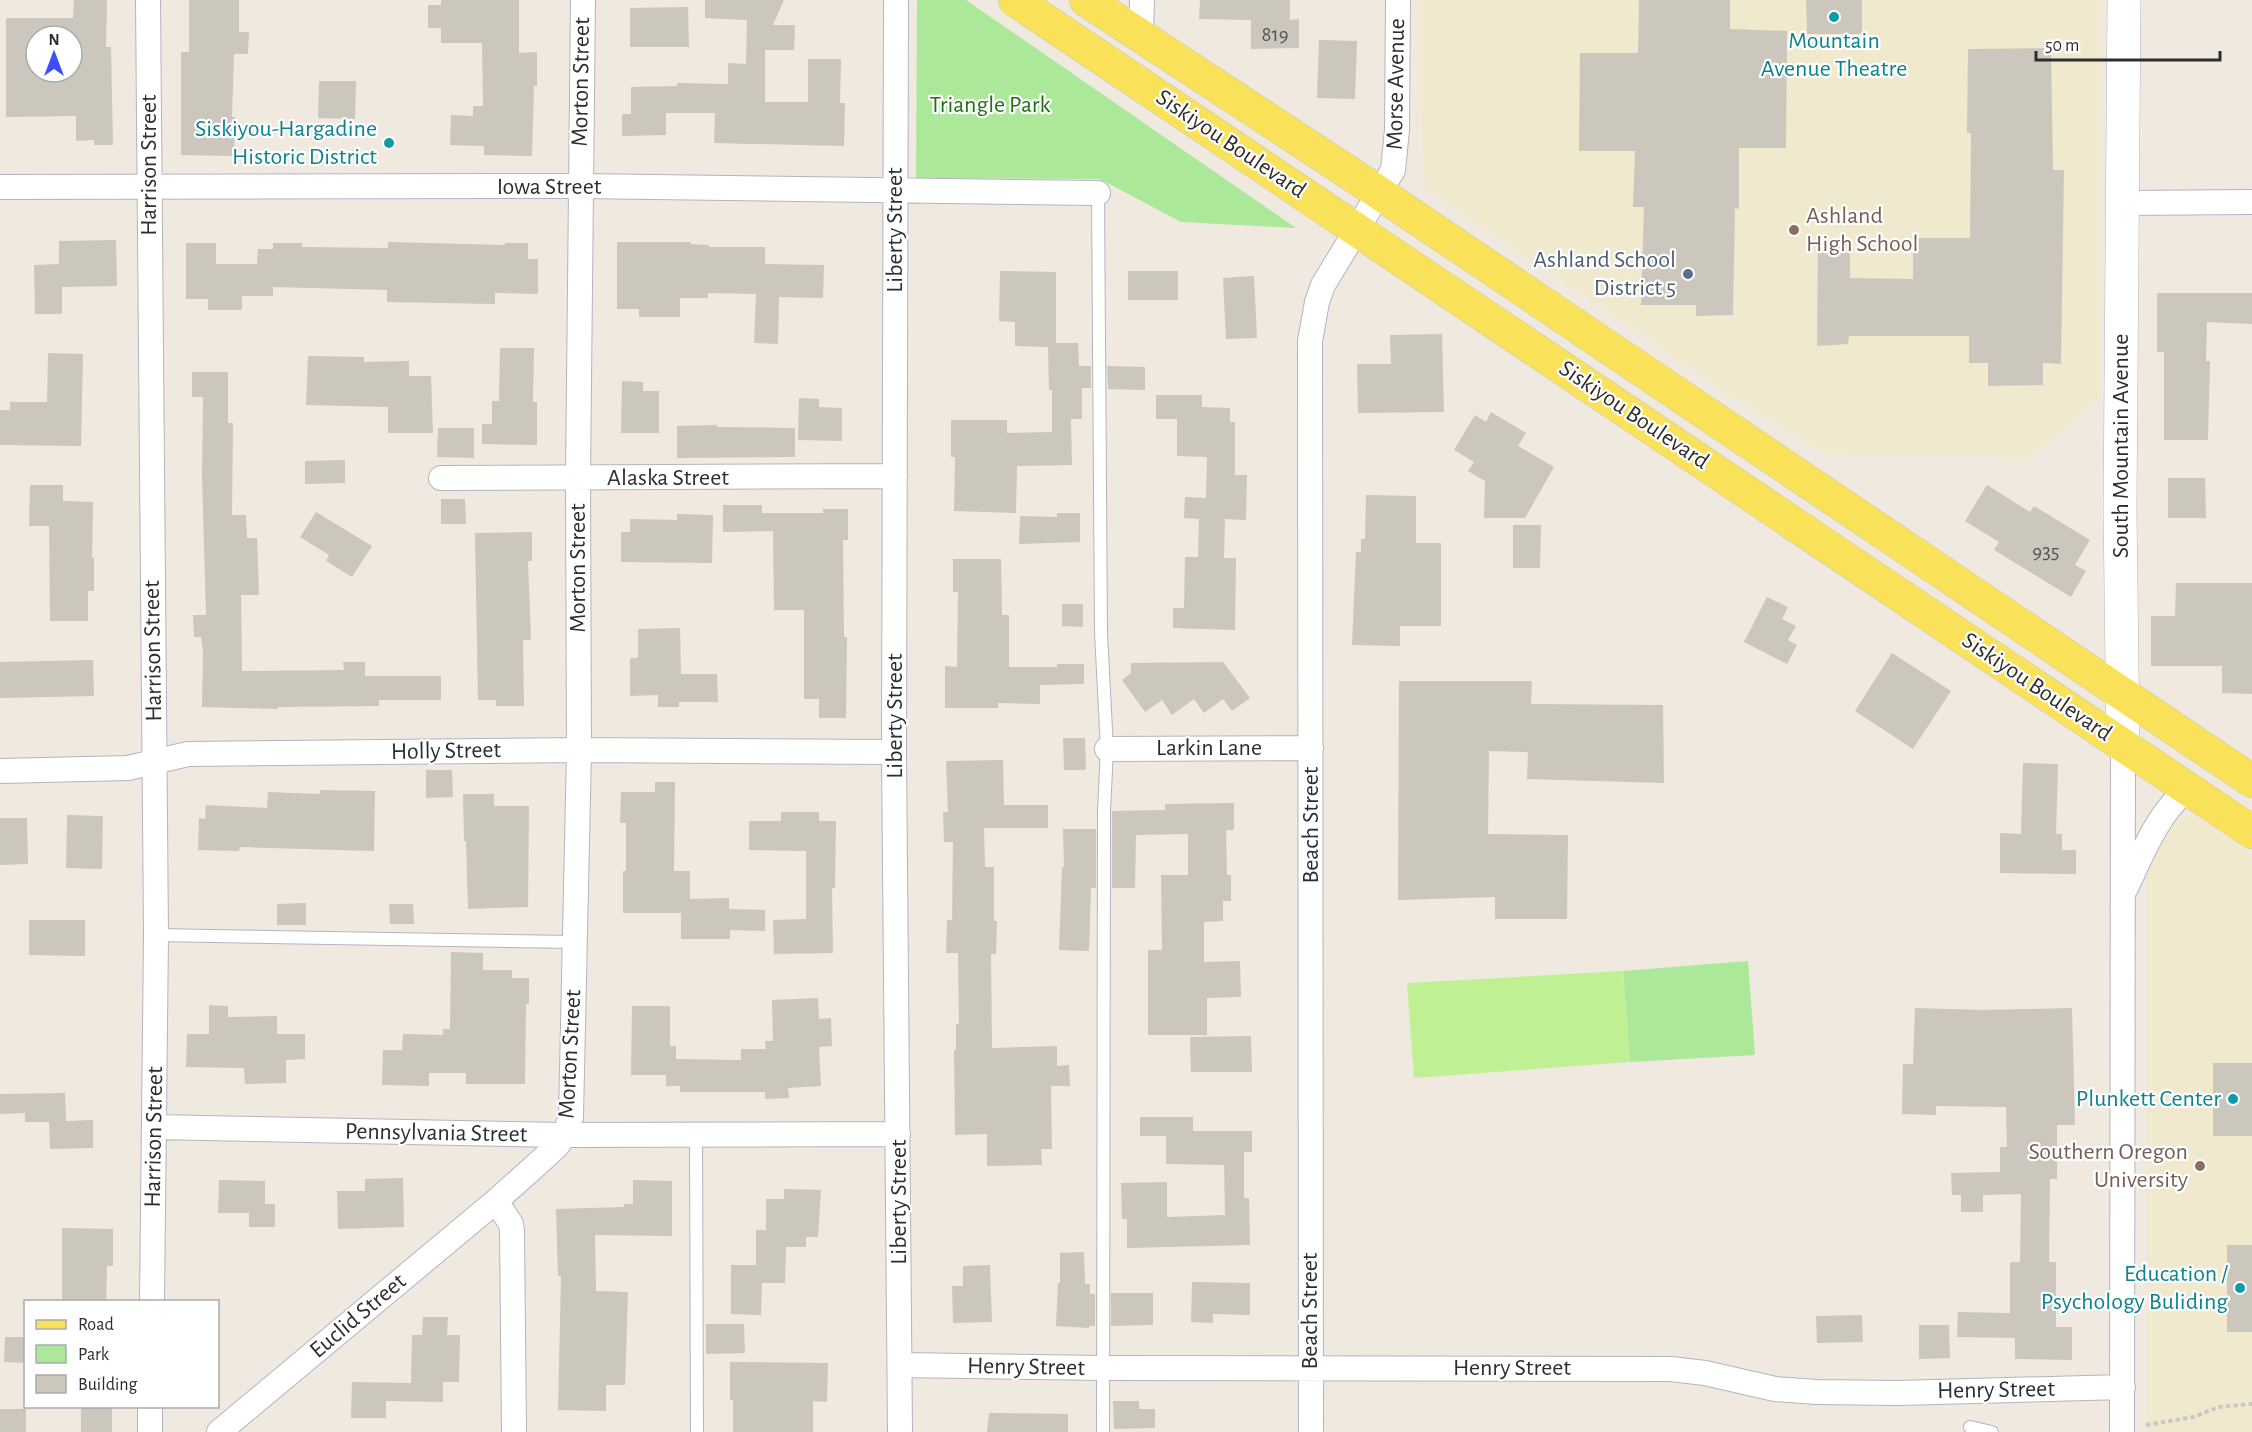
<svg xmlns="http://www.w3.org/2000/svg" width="2252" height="1432" viewBox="0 0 2252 1432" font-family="'Alegreya Sans',sans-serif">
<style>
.education{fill:#f1e9ce}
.green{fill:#ace899}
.pitch{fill:#c0f094}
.building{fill:#cbc7bd;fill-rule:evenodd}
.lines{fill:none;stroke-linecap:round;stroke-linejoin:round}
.lane-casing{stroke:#b3b4c1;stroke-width:14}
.street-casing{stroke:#b3b4c1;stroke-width:26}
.secondary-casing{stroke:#b3b4c1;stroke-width:34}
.primary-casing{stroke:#c8c8c8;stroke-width:34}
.path{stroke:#c8c8c8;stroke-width:4;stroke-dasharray:4.5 3;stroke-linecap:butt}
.lane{stroke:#fff;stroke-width:12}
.street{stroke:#fff;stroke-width:24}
.secondary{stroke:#fff;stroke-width:33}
.primary{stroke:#f9e25a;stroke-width:33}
.culture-dot{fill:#0f9aa8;stroke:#fff;stroke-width:2}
.education-dot{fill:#8d6e63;stroke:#fff;stroke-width:2}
.service-dot{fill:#5c6f8a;stroke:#fff;stroke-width:2}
.labels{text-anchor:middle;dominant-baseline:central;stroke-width:4.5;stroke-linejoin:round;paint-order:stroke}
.number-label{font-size:21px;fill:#545451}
.culture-label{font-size:24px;fill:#0d838f;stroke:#fff;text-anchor:end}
.street-label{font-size:24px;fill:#2d2d2d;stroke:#fff}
.park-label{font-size:24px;fill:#217017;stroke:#fff}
.education-label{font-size:24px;fill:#785e54;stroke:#fff;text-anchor:start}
.service-label{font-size:24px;fill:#4e5e75;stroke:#fff;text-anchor:end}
</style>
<rect width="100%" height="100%" fill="#efe9df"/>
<path class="education" d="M1420 0H2100V397L2027 459 1825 453 1734 397 1425 188 1420 94Z
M2186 815 2197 817 2252 855V1432H2147V870L2152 850 2174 821Z"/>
<path class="green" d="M917 0H966L1296 228 1181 222 1100 179 916 178Z
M1748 961 1755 1055 1630 1062 1623 971Z"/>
<path class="pitch" d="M1623 971 1630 1062 1414 1078 1407 983Z"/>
<path class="building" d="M74 0H107L106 47H111L113 145H94V140L76 141V116L6 117V18H73ZM36 36H72V72H36Z
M189 0H239V32H249L248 54H234L232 117H235L234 156 181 155V52H189Z
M441 0H519V53L537 52V86H534L532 156 484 155V146L450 145 451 115 473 116V106H483L482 43H441V28H428V5H441Z
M705 0H784L773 25H795L794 50H765V102H808V59H841L840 103H845L844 146 714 143 715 113H666V135L622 136V114H631V87L677 86V83L728 84V63L746 64 747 20 705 18Z
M1200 0H1290V20L1299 19V48L1251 49V20L1199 19Z
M1639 0H1730V29L1787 31 1786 148H1739V209L1735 208 1733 315 1696 316V305H1641L1644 207H1633L1635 151H1579L1580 53H1638Z
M1806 0H1862V34H1807Z
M688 7 689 47H630V8Z
M1319 40 1357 41 1355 99 1317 98Z
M2051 48 2053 170H2064L2061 364 2043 363V385L1988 386V363H1969V336H1849L1848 344 1817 346 1818 241 1850 240V278L1913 279V238H1970L1971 133H1967L1968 49Z
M319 81H356L355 119 318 118Z
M116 240 117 286 62 287V314H35L34 265 59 264V241Z
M388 242 505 245V243H528V259H538V294L495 293V304L387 302V290L273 287V296H242V310H208V299H186V243H216V264H257L258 249H273V243H302V247L388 248Z
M617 242H691L690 244 709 245V247H765V264L824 265 823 298 779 297 778 344 754 343 756 294 708 293V298H680V317H639V309H617Z
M1000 271 1056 272V343H1078L1079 366H1091V388H1082V419H1071L1072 465 1017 466 1016 513 954 511 955 457H951V420H1007V433L1052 432V390H1049L1048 347 1015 346V322L999 321Z
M1128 271H1178V300H1128Z
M1254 276 1257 338 1226 339 1223 278Z
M2157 293H2252V324L2207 322 2206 361H2210L2208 440H2164V352H2157Z
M1442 334 1444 412 1358 413 1357 364H1391L1390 335Z
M500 348H534L533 402H537V445L482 444V424H492V401H499Z
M48 353 83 354 81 446 0 445V410H10V402H47Z
M308 356 364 357V362L409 361V376H431L433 433H388V407L306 405Z
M1107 366 1145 367V390L1108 389Z
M192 372H228V423H233L232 515H246L247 538H257L259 595H241L242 671 344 670 343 662H365V676H441V700H379V706L278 707V709L202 707 203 651 201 637H194L193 615H206L202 476 203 397H192Z
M622 381 643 382V391H659V433H621Z
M1156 395H1202V407L1230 408V422H1235V475H1247L1246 520 1225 519 1224 558H1236L1235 630 1173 628V608H1184L1185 557H1198L1199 519 1184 518 1185 497 1206 498 1207 457 1177 456V419H1156Z
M799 398 819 399V407L842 408V441L798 440Z
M1491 412 1526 433 1518 446 1554 467 1525 518H1484L1485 481 1468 471 1474 462 1454 450 1475 415 1486 422Z
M717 425V427L795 428V457L677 458V426Z
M438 428H474V458L437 457Z
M345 460V483L305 484V461Z
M2168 478H2205L2206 518H2168Z
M30 485H63V501L93 502 92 558H94V591H88V621H50L49 526H29Z
M1987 485 2030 512 2034 506 2090 540 2075 565 2086 571 2071 597 1994 550 1999 542 1965 521Z
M1366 495 1416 496V543H1441V626H1400V646L1352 645 1356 552H1361V539H1365Z
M441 499H465L466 524H441Z
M723 505H762V513H823V509H848V540H843L844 637H847L846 718H819V699H804V610H774L773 531 723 532Z
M316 512 372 546 352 577 326 561 329 555 300 537Z
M1057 513H1080V542L1019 544 1020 516 1057 517Z
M677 514 713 515 712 563 621 562V532H630V519L677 520Z
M1513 525H1541L1540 568H1513Z
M532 532V561H528L531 640H523L524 706H496V700H478L475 533Z
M953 559H1001L1002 615H1009V667H1057V664H1084V684L1040 685V704L998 703V708H945V666L957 667 958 592H953Z
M2176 583H2252V694L2222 693V666H2151V616H2175Z
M1767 597 1788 607 1782 619 1796 626 1788 640 1797 645 1787 664 1744 642Z
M1062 604H1083V627L1062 626Z
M680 628 681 674H717L718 702H679V707H658V695L630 696V658H638V629Z
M1892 653 1951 691 1913 749 1855 711Z
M93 660 94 696 0 698V662Z
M1223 662 1250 698 1232 711 1223 699 1204 713 1194 699 1172 715 1162 700 1145 712 1122 680 1131 673V663Z
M1399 681H1532L1531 704 1663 705 1664 783 1527 779 1528 752 1489 751 1488 834 1568 835 1567 919H1495V897L1398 900Z
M1063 738H1085L1086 770H1064Z
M1003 760 1004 805H1048V828H984L985 867H994V921H997L996 954H991L992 1048 1057 1046V1066L1069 1065 1070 1086H1051L1052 1149H1041L1042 1165 987 1166V1134L955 1135 954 1050H956V1024H959L958 953H946L947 920H952L953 842H944L943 812H948L946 761Z
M2023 763 2058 764 2056 834H2062V850H2076V874L2000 873V833L2021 834Z
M426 770H452L453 797 426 798Z
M655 782H675L674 871H690V899L729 898V909L765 910V931L730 930V939H681V913H623V871H626V823H620L621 792H655Z
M320 790 375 791 374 851 240 847 239 851 198 850 199 818 205 819 206 805 267 808 268 792 320 794Z
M463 794H494V806H529L528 907 468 909 466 841H464Z
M1234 803V830H1226L1227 875H1231V901H1223V921L1204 922V962L1240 961 1241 997 1207 998V1035H1148V950H1162L1161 875H1188V834L1136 835 1135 888H1112V811L1165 810V804Z
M781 812H819V821H836L835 888H832L833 953 774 954 773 920 806 919V851L749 850V821H781Z
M67 815 103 816 102 869 66 868Z
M0 818H27L28 864 0 865Z
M1063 829H1096V888H1091L1089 951 1059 950 1062 867H1064Z
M306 903V925H277V904Z
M389 904H413L414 924H390Z
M29 920H85V956L29 955Z
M451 952 483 953V970H512V978H529V1004H526L525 1084H466V1073H429V1086L382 1085 383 1050H402L403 1034 443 1035V1029H450Z
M818 998 819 1019 831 1018 832 1046 819 1047 821 1086 788 1088 789 1098 765 1099V1092H680V1086H666V1075H631L632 1006H670V1046H676V1059L741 1060V1049H766L765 1041H773L772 1000Z
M209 1005 228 1006V1017L277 1016V1034H305V1059L286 1060V1083L245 1084 244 1068 186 1067 187 1034H209Z
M1915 1008 1983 1010 2072 1008 2075 1125H2057V1179H2050L2049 1262H2056V1327H2072V1360L2015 1359V1338L1957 1337 1958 1312 2010 1313V1262H2020L2021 1194 1983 1195V1212H1961V1195H1952L1951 1173 2000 1172V1147H2007L2006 1107 1936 1106V1115L1902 1114 1903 1064H1913Z
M1251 1036 1252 1072H1191L1190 1037Z
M2213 1063H2252V1136H2213Z
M65 1093 66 1121 93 1120V1148L50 1149 49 1122H25V1113L0 1114V1094Z
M1140 1117H1193V1131H1252V1152H1244V1198H1249L1250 1245 1127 1248V1219H1122L1121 1183 1167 1182V1217L1225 1215 1224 1165 1166 1164V1136H1140Z
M403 1178 404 1227 338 1229 337 1191H365V1179Z
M219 1180 265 1181V1204H275V1227H249V1213H218Z
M633 1180 672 1181V1236L595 1235 596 1291 628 1292 625 1385H606V1411L558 1410 561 1276H558L556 1209 624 1207V1204H633Z
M784 1189 821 1190 818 1237H806V1247H786L785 1283H762L761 1315 731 1314V1265H756V1230H766V1199H784Z
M62 1228 113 1229V1266H107L106 1302H62Z
M2227 1245H2252V1332H2227Z
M1084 1252 1085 1284H1090V1294H1095V1326H1089V1328L1056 1326 1058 1283H1060V1253Z
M990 1265 992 1322 953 1323 952 1286H963V1266Z
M1192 1282 1250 1283V1315L1213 1314V1323L1191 1322Z
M1111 1293H1153V1325L1111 1326Z
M1862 1315 1863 1342 1817 1343 1816 1316Z
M423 1317H448L447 1335H460L459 1382H443V1402L386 1401V1418H351L352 1382 411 1383 412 1335H422Z
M706 1324H744L745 1353 706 1354Z
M1919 1325H1949L1950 1358 1919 1359Z
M5 1337H25L24 1363 4 1362Z
M730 1362 828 1363 827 1402 813 1401V1432H733V1400H730Z
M1113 1401H1139V1409H1155V1428L1114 1429Z
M81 1407H112V1432H81Z
M0 1409H26V1432H0Z
M989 1413 1068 1414V1432H987Z"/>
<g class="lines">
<defs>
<path id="lane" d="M1098 193 1101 633 1107 749 1104 811 1103 1432
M156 935 575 942
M696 1135 697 1432
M1970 1427 1992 1432"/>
<path id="street" d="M148 0 156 935 152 1302
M896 0 894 752 900 1432
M1141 37 1142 0
M0 187 580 186 1098 193
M2124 203 2252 202
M441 478 895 476
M1107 749 1311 748
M0 771 128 768 188 754 579 750 894 752
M2126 888C2143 852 2157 815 2187 789
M154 1127 564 1135 898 1134
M496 1201 511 1224 512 1231 514 1432
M900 1365 1102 1368 1671 1369 1705 1373 1775 1389 1816 1392 1898 1393 2123 1387
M150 1432V1406
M219 1432 496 1201 544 1158 557 1146 564 1135 571 1117 579 750 578 478 583 0
M1311 1432 1310 341 1317 302 1323 285 1393 170 1397 130 1398 0
M2122 1432 2123 746"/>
<path id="secondary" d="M2123 746 2120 509 2124 0"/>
<path id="primary" d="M1015 0 2252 832
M1086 0 1357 178 2252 781"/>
</defs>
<use href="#lane" class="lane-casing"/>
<use href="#street" class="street-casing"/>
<use href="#secondary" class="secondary-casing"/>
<use href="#primary" class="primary-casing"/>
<path class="path" d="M2146 1425 2193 1417 2219 1407 2252 1404"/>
<use href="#lane" class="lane"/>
<use href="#street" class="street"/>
<use href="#secondary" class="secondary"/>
<use href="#primary" class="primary"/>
</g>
<g class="culture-dot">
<circle cx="1834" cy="17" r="6"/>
<circle cx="389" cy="143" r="6"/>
<circle cx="2233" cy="1099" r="6"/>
<circle cx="2240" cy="1288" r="6"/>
</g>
<g class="education-dot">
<circle cx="1794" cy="230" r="6"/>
<circle cx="2200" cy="1166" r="6"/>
</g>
<circle class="service-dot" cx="1688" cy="274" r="6"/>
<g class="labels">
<g class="number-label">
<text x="1275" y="34">819</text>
<text x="2046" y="551">935</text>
</g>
<g class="culture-label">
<text x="1834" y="41" text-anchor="middle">Mountain<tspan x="1834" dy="28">Avenue Theatre</tspan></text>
<text x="377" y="129">Siskiyou-Hargadine<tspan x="377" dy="28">Historic District</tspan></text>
<text x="2221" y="1099">Plunkett Center</text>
<text x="2228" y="1274">Education /<tspan x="2228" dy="28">Psychology Buliding</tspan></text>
</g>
<g class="street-label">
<text transform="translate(581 82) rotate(-89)">Morton Street</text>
<text transform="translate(1396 84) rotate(-89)">Morse Avenue</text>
<text transform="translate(1231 144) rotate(34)">Siskiyou Boulevard</text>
<text transform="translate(149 165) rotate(-90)">Harrison Street</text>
<text x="549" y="187">Iowa Street</text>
<text transform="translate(895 230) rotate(-90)">Liberty Street</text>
<text transform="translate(1634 415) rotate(34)">Siskiyou Boulevard</text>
<text transform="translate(2121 446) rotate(-90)">South Mountain Avenue</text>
<text x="668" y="478">Alaska Street</text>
<text transform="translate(578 568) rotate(-90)">Morton Street</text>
<text transform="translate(153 651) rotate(-91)">Harrison Street</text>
<text transform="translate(2037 687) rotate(34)">Siskiyou Boulevard</text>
<text transform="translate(895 716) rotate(-90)">Liberty Street</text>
<text x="1209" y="748">Larkin Lane</text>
<text transform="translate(446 751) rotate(-1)">Holly Street</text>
<text transform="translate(1311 825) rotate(-90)">Beach Street</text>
<text transform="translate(570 1054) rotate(-87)">Morton Street</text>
<text transform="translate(436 1133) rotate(1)">Pennsylvania Street</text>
<text transform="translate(154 1137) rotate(-89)">Harrison Street</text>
<text transform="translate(899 1202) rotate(-90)">Liberty Street</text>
<text transform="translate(1310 1311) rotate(-90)">Beach Street</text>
<text transform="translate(358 1316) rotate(-40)">Euclid Street</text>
<text transform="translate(1026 1367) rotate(1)">Henry Street</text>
<text x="1512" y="1368">Henry Street</text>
<text transform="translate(1996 1390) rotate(-1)">Henry Street</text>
</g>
<g class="park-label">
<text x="990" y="105">Triangle Park</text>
</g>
<g class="education-label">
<text x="1806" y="216">Ashland<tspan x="1806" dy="28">High School</tspan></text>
<text x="2188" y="1152" text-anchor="end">Southern Oregon<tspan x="2188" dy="28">University</tspan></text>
</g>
<g class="service-label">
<text x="1676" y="260">Ashland School<tspan x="1676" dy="28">District 5</tspan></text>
</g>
</g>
<rect x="24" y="1300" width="195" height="108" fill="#ffffff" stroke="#ababab" stroke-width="1.5"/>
<rect x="36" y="1320" width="30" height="9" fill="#f9e25a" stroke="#ababab" stroke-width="1.5"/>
<text x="78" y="1330" font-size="18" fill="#2d2d2d">Road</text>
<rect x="36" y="1345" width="30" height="18" fill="#ace899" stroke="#ababab" stroke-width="1.5"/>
<text x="78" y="1360" font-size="18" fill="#2d2d2d">Park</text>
<rect x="36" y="1375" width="30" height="18" fill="#cbc7bd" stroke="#ababab" stroke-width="1.5"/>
<text x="78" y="1390" font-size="18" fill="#2d2d2d">Building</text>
<g transform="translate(54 54)"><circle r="28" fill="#ffffff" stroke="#ababab" stroke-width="1.5"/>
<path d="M0-4.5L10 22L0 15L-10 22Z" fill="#3c4eff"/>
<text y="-9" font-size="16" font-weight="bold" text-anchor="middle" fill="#2d2d2d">N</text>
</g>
<path d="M2036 51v9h184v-9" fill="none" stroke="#2d2d2d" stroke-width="3"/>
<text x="2045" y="51" font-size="18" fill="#2d2d2d" stroke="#ffffff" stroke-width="4.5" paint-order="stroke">50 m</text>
</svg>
